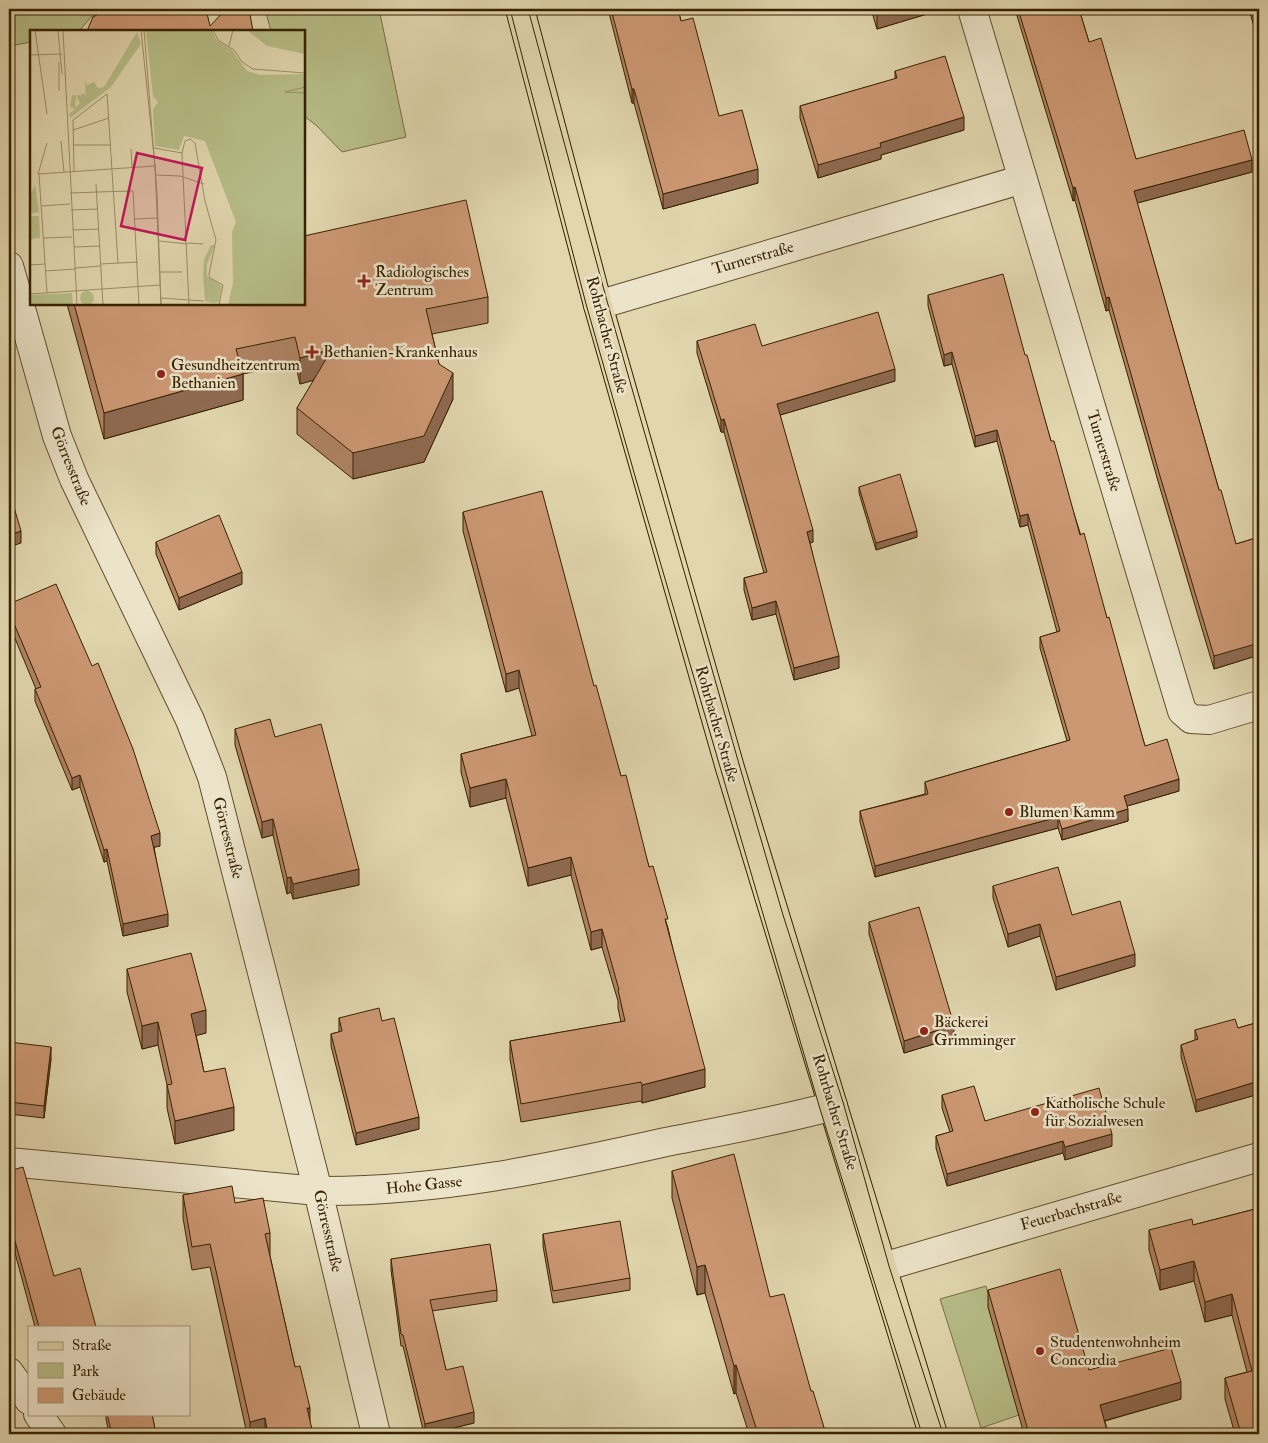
<svg xmlns="http://www.w3.org/2000/svg" width="1268" height="1443" viewBox="0 0 1268 1443" font-family="'IM FELL Double Pica',serif">
<style>
.green{fill:#b7bd88;stroke:#776f44}
.lines{fill:none;stroke-linecap:round;stroke-linejoin:round}
.minor-casing{stroke:#624e2c;stroke-width:30}
.major-casing{stroke:#372100;stroke-width:30}
.minor{stroke:#ece4ca;stroke-width:28}
.major{stroke:#e1d6ae;stroke-width:28}
.tram{stroke:#372100;stroke-width:1}
.wall{fill:#af8364;stroke:#372100}
.shaded-wall{fill:#8f6a51;stroke:#372100}
.building{fill:#cc9874;stroke:#372100}
.poi-dot{fill:#8f2418;stroke:#ece4ca;stroke-width:2}
.labels{text-anchor:middle;dominant-baseline:central;stroke-width:5;stroke-linejoin:round;paint-order:stroke}
.street-label{font-size:16px;fill:#372100;stroke:#ece4ca}
.poi-label{font-size:16px;fill:#372100;stroke:#ece4ca;text-anchor:start}
.inset-road{fill:none;stroke:#9d8e68;stroke-width:1}
.view{fill:#c2185b;fill-opacity:0.15;stroke:#c2185b;stroke-width:2.5}
.inset-edge{fill:none;stroke:#372100;stroke-width:2.5}
</style>
<rect width="100%" height="100%" fill="#e1d6ae"/>
<filter id="stains"><feTurbulence type="fractalNoise" baseFrequency=".004" numOctaves="4"/><feColorMatrix values="0 0 0 0 .2 0 0 0 0 .09 0 0 0 0 .02 0 0 0 .5 -.17"/></filter>
<radialGradient id="worn" r=".72"><stop offset=".6" stop-color="#630" stop-opacity="0"/><stop offset="1" stop-color="#630" stop-opacity=".3"/></radialGradient>
<path class="green" d="M9 9H111L91 17 79 31H31V42L9 46Z
M265 9H379L406 137 342 152 317 126 304 116V31H271Z
M986 1286 992 1306 1019 1415 981 1428 940 1299Z"/>
<g class="lines">
<defs>
<path id="minor" d="M972 9 1182 711 1191 719 1209 720 1259 705
M9 266 57 436 74 479 190 720 212 777 318 1191 376 1434
M598 305 1023 179
M9 1162 318 1191C438 1192 550 1168 666 1142 722 1131 778 1121 833 1106
M883 1267 1259 1157
M9 1372 29 1400
M38 1414 52 1434"/>
<path id="major" d="M520 9 598 305 730 768 933 1434"/>
</defs>
<use href="#minor" class="minor-casing"/>
<use href="#major" class="major-casing"/>
<use href="#minor" class="minor"/>
<use href="#major" class="major"/>
<path class="tram" d="M510 9 586 304 635 476 820 1109 922 1434
M528 9 607 301 739 764 783 915 843 1102 889 1266 943 1434"/>
</g>
<path class="wall" d="M608 9H678L681 21 719 116 758 183 663 209 634 103H632Z
M871 9H927V14L877 29Z
M1015 9H1079L1089 42 1136 159 1252 172 1137 203 1219 490 1236 544 1259 537V655L1214 669 1160 488 1109 310 1106 311 1075 200 1073 201Z
M1249 9H1259V45Z
M895 71 964 130 881 155V159L818 178 800 118V106L895 79Z
M928 295 1025 355 1051 441 1107 618 1145 746 1179 791 1127 806 1128 821 1062 840 1058 828 875 877 860 822V811L925 794V782L1067 741 1040 648V637L1057 632 1028 525 1020 527 997 441 975 447 952 364 944 366 928 306Z
M488 297V323L432 334 439 364 453 399 424 462 353 479 297 434V408L314 380 300 384 295 363 243 374V400L104 439 67 304H304Z
M697 341 762 346 895 381 780 415 813 542 810 543 839 668 794 680 776 614 752 620 744 590V578L764 573 724 432H721L697 353Z
M859 487 917 537 876 550 859 493Z
M463 512 594 686 621 776 668 928 705 1087 642 1103 641 1101 521 1122 510 1059V1041L621 1022 618 1008V1001L604 954 602 947 591 950 571 875 528 886 506 798 470 807 461 772V754L532 736 519 688 506 692 463 531Z
M156 542 242 584 179 610 156 554Z
M9 604 160 846 154 847 168 926 123 936 107 861 104 862 80 787 72 790 35 701V689H36L9 624Z
M235 729 275 737 359 885 293 899 291 892 287 894 273 835 262 838 235 745Z
M993 886 1135 966 1056 990 1040 936 1008 947 993 898Z
M869 922 954 1038 904 1053 869 934Z
M127 969 206 1033 196 1035 204 1072 234 1130 175 1144 167 1108V1085L158 1045 142 1049 127 992Z
M339 1018 382 1021 419 1129 356 1145 331 1046V1034L339 1032Z
M1259 1022V1094L1196 1112 1181 1057V1045L1195 1040V1030L1238 1028Z
M9 1042 51 1059 44 1118 9 1114Z
M942 1095 985 1121 1112 1146 1065 1160 1063 1153 947 1186 936 1148V1136L950 1132 942 1108Z
M9 1171 54 1276 96 1327H35L15 1253Z
M672 1171 770 1297 811 1391 826 1434H749L736 1393 734 1394 705 1293 697 1295 672 1198Z
M183 1195 235 1203 270 1233V1256L295 1367 313 1434H247L210 1267 192 1270 183 1218Z
M1259 1208V1434H1235L1225 1399V1378L1247 1372 1232 1315 1205 1322 1194 1281 1160 1290 1149 1250V1230L1193 1225Z
M543 1234 630 1278V1290L553 1303 543 1246Z
M391 1259 497 1290V1301L432 1311 446 1370 474 1423 429 1434H424L403 1346H401L391 1270Z
M988 1290 1089 1370 1181 1399 1105 1421 1108 1434H1024L988 1307Z
M106 1414H152L156 1434H109L106 1419Z"/>
<path class="shaded-wall" d="M877 9H927V14L877 29Z
M632 89H634V103H632Z
M964 117V130L881 155V159L818 178V165L880 143Z
M1252 160V172L1134 204V191Z
M758 169V183L663 209V194Z
M1075 187V200L1073 201V188Z
M1109 297V310L1106 311V298Z
M332 349V375L300 384V358Z
M952 352V364L944 366V355Z
M895 369V381L777 416V404Z
M453 373V399L424 462 353 479V453Z
M243 374V400L104 439V413Z
M724 419V432H721V420Z
M997 430V441L975 447V436Z
M1028 514V525L1020 527V516Z
M813 530V542L807 544V532Z
M21 531V543L12 546V555L9 556V544L10 535Z
M917 531V537L876 550V543Z
M242 572V584L179 610V598Z
M776 601V614L752 620V608Z
M1259 638V655L1214 669V656Z
M839 656V668L794 680V668Z
M519 670V688L506 692V674Z
M80 775V787L72 790V778Z
M506 779V798L470 807V788Z
M1179 779V791L1124 807V796Z
M1128 809V821L1062 840V829Z
M1058 817V828L875 877V866Z
M273 819V835L262 838V822Z
M160 833V846L151 848V836Z
M107 849V861L104 862V850Z
M571 857V875L528 886V868Z
M359 869V885L293 899V884Z
M291 877V892L287 894V878Z
M168 914V926L123 936V924Z
M1040 924V936L1008 947V934Z
M602 929V947L591 950V932Z
M1135 954V966L1056 990V977Z
M206 1010V1033L191 1037V1014Z
M158 1022V1045L142 1049V1026Z
M954 1025V1038L904 1053V1041Z
M51 1047V1059L44 1118V1106Z
M705 1069V1087L642 1103V1085Z
M1259 1081V1094L1196 1112V1100Z
M234 1107V1130L175 1144V1121Z
M419 1117V1129L356 1145V1133Z
M1112 1134V1146L1065 1160V1147Z
M1063 1141V1153L947 1186V1174Z
M15 1241V1253L9 1255V1243Z
M1194 1261V1281L1160 1290V1270Z
M705 1265V1293L697 1295V1267Z
M1232 1294V1315L1205 1322V1302Z
M736 1365V1393L734 1394V1366Z
M1181 1382V1399L1100 1422V1405Z
M307 1408H310V1430Z
M474 1412V1423L429 1434H425V1424Z
M265 1418V1434H250V1422Z"/>
<path class="building" d="M108 9H206L210 26 226 9H249L253 31H87L93 17Z
M611 9H678L681 21 693 18 719 116 742 110 758 169 663 194 634 89H632Z
M1018 9H1079L1089 42 1101 38 1136 159 1244 130 1252 160 1134 191 1219 490H1221L1236 544 1259 537V643L1214 656 1160 476 1109 297 1106 298 1075 187 1073 188Z
M1255 9H1259V24Z
M945 56 964 117 880 143 881 147 818 165 800 106 897 78 895 71Z
M466 200 488 297 426 309 439 364 453 373 424 436 353 453 297 408 332 349 300 358 295 337 236 349 243 374 104 413 74 304H304V236Z
M1003 274 1025 355H1027L1051 441H1054L1080 535 1084 533 1107 618 1109 617 1145 746 1167 739 1179 779 1124 796 1128 809 1062 829 1058 817 875 866 860 811 928 794 925 782 1070 740 1040 637 1060 631 1028 514 1020 516 997 430 975 436 952 352 944 355 928 295Z
M878 312 895 369 777 404 813 530 807 532 839 656 794 668 776 601 752 608 744 578 767 572 724 419 721 420 697 341 755 324 762 346Z
M900 474 917 531 876 543 859 487Z
M542 491 594 686 596 685 621 776 626 775 649 867 653 866 668 919H665L705 1069 642 1085 641 1082 521 1104 510 1041 625 1021 618 990H619L604 936 602 929 591 932 571 857 528 868 506 779 470 788 461 754 536 735 519 670 506 674 463 512Z
M11 497 21 531 10 535 12 543 9 544V498Z
M219 515 242 572 179 598 156 542Z
M56 584 92 666 98 663 133 749 160 833 151 836 168 914 123 924 107 849 104 850 80 775 72 778 35 689 41 687 9 612V604Z
M270 719 275 737 321 724 359 869 293 884 291 877 287 878 273 819 262 822 235 729Z
M1058 867 1072 915 1120 901 1135 954 1056 977 1040 924 1008 934 993 886Z
M919 907 954 1025 904 1041 869 922Z
M191 953 206 1010 191 1014 204 1072 225 1068 234 1107 175 1121 167 1085 172 1084 158 1022 142 1026 127 969Z
M379 1008 382 1021 394 1018 419 1117 356 1133 331 1034 342 1031 339 1018Z
M1235 1019 1238 1028 1259 1022V1081L1196 1100 1181 1045 1198 1039 1195 1030Z
M9 1042 51 1047 44 1106 9 1102Z
M974 1086 985 1121 1099 1088 1112 1134 1065 1147 1063 1141 947 1174 936 1136 953 1131 942 1095Z
M734 1154 770 1297 784 1294 811 1391H813L826 1434H758L736 1365 734 1366 705 1265 697 1267 672 1171Z
M23 1167 54 1276 80 1268 96 1327H39L15 1241 9 1243V1171Z
M232 1186 235 1203 263 1198 270 1233 265 1234 295 1367 300 1366 310 1408H307L313 1434H268L265 1418 250 1422 210 1244 192 1247 183 1195Z
M1259 1208V1434H1241L1225 1378 1252 1371 1232 1294 1205 1302 1194 1261 1160 1270 1149 1230 1192 1219 1193 1225Z
M620 1221 630 1278 553 1291 543 1234Z
M490 1244 497 1290 430 1300 446 1370 463 1366 474 1412 425 1424 403 1335 401 1334 391 1259Z
M1060 1269 1089 1370 1171 1348 1181 1382 1100 1405 1108 1434H1029L988 1290Z
M107 1414H152L156 1434H112Z"/>
<g class="poi-dot">
<path d="M361.5 273.5h5v5h5v5h-5v5h-5v-5h-5v-5h5z"/>
<path d="M309.5 344.5h5v5h5v5h-5v5h-5v-5h-5v-5h5z"/>
<circle cx="161" cy="374" r="5"/>
<circle cx="1009" cy="812" r="5"/>
<circle cx="924" cy="1031" r="5"/>
<circle cx="1035" cy="1112" r="5"/>
<circle cx="1040" cy="1351" r="5"/>
</g>
<g class="labels">
<g class="street-label">
<text transform="translate(753 258) rotate(-16)">Turnerstraße</text>
<text transform="translate(607 335) rotate(75)">Rohrbacher Straße</text>
<text transform="translate(1104 451) rotate(73)">Turnerstraße</text>
<text transform="translate(71 466) rotate(68)">Görresstraße</text>
<text transform="translate(717 724) rotate(74)">Rohrbacher Straße</text>
<text transform="translate(228 838) rotate(76)">Görresstraße</text>
<text transform="translate(835 1112) rotate(73)">Rohrbacher Straße</text>
<text transform="translate(424 1185) rotate(-6)">Hohe Gasse</text>
<text transform="translate(1071 1211) rotate(-16)">Feuerbachstraße</text>
<text transform="translate(328 1231) rotate(77)">Görresstraße</text>
</g>
<g class="poi-label">
<text x="375" y="272">Radiologisches<tspan x="375" dy="18">Zentrum</tspan></text>
<text x="323" y="352">Bethanien-Krankenhaus</text>
<text x="171" y="365">Gesundheitzentrum<tspan x="171" dy="18">Bethanien</tspan></text>
<text x="1019" y="812">Blumen Kamm</text>
<text x="934" y="1022">Bäckerei<tspan x="934" dy="18">Grimminger</tspan></text>
<text x="1045" y="1103">Katholische Schule<tspan x="1045" dy="18">für Sozialwesen</tspan></text>
<text x="1050" y="1342">Studentenwohnheim<tspan x="1050" dy="18">Concordia</tspan></text>
</g>
</g>
<g transform="translate(30 30)">
<rect width="275" height="275" fill="#e1d6ae"/>
<path d="M182 0 186 10 201 19 217 41 230 45 275 44V275H198L203 253 202 202 206 192 175 111 154 106 149 120 125 116 123 79 128 72 123 66 116 1ZM217 0H275V24L237 16ZM107 2 111 14 81 57 40 88 39 84 45 79 40 77 42 65 46 66 45 78 50 73 46 65H50L51 69V64H55L56 69 55 50 57 55 64 52 68 58 74 57ZM5 155 9 182 0 184V166ZM0 186H9L10 208 0 209ZM181 215H185L177 234V246L192 256 189 272 183 273 175 271 173 245 174 230ZM50 268a7 7 0 1 1 14 0a7 7 0 1 1-14 0ZM42 263 43 275H0V265Z" fill="#b7bd88"/>
<path class="inset-road" d="M5 0 17 84M28 0 32 44M33 0 47 275M111 0 125 136 131 275M114 0 127 163 131 275M183 0 188 10 204 20 212 32 223 39 275 43M199 16 203 0M0 25 32 24M29 61V32M255 62 275 57M255 62 275 63M43 100 79 88M31 111 34 142M17 113 8 144 124 136M43 115H81M124 118 152 123M101 119 102 137M44 141 43 90 77 64 88 233M9 144 17 263M126 145 150 146 174 154M66 154 73 275M67 162 103 161 109 275M40 163 67 162M11 176 40 174M41 180 68 179M105 189 128 188M43 200 69 199M13 208 42 207M129 211 158 214M158 213 173 214M44 217 70 216M71 234 108 232M0 235 15 234M45 238 71 236M15 241 45 239M130 242H152M0 264 130 255M131 268 174 271M159 275 152 123 155 111 160 109 165 113 175 171 186 210 179 244 180 248 193 255 189 275"/>
<path class="view" d="M107 123 172 138 155 210 91 196Z"/>
<rect width="275" height="275" class="inset-edge"/>
</g>
<rect width="1268" height="1443" fill="none" stroke="#e1d6ae" stroke-width="30"/>
<rect x="10" y="10" width="1248" height="1423" fill="none" stroke="#372100" stroke-width="2.5"/>
<rect x="15" y="15" width="1238" height="1413" fill="none" stroke="#372100"/>
<rect x="28" y="1326" width="162" height="90" fill="#ece4ca" stroke="#a49679"/>
<rect x="38" y="1342" width="25" height="8" fill="#e1d6ae" stroke="#a49679"/>
<text x="72" y="1350" font-size="15" fill="#372100">Straße</text>
<rect x="38" y="1363" width="25" height="15" fill="#b7bd88" stroke="#a49679"/>
<text x="72" y="1376" font-size="15" fill="#372100">Park</text>
<rect x="38" y="1388" width="25" height="15" fill="#cc9874" stroke="#a49679"/>
<text x="72" y="1400" font-size="15" fill="#372100">Gebäude</text>
<rect width="100%" height="100%" filter="url(#stains)"/>
<rect width="100%" height="100%" fill="url(#worn)"/>
</svg>
